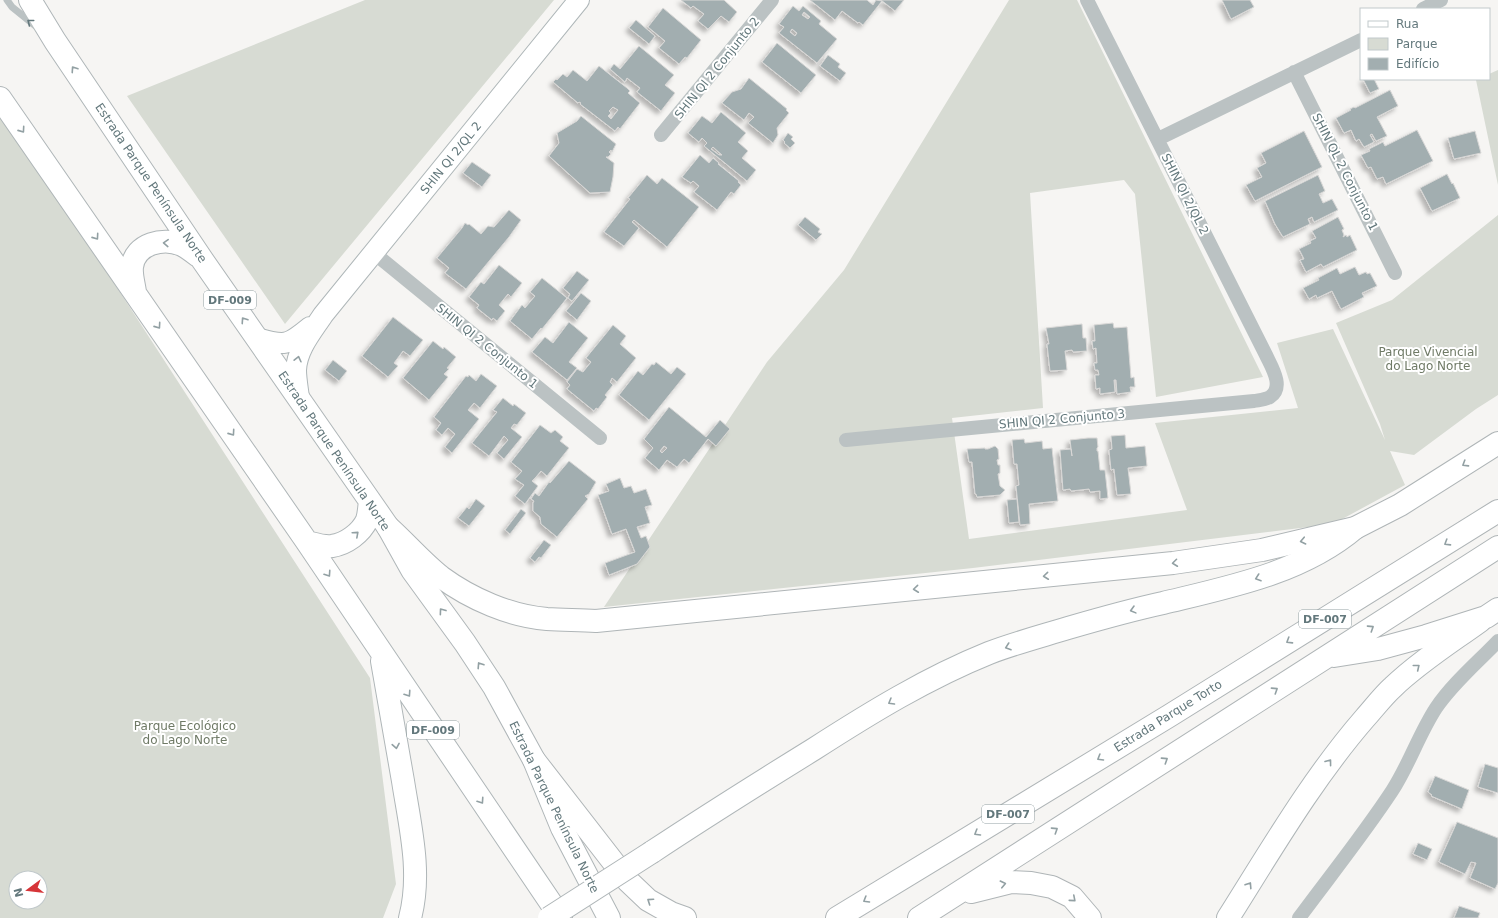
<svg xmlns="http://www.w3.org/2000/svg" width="1498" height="918" viewBox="0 0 1498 918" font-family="'DejaVu Sans',sans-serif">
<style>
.green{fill:#d7dbd3;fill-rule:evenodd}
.building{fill:#a2aeb0;stroke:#d8d7d6;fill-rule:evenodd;filter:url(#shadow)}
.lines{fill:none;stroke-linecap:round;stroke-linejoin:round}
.secondary-casing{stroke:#aeb6b8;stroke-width:22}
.primary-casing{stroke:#afb6b8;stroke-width:24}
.highway-casing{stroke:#afb5b7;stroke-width:24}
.lane{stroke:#bbc2c3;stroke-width:7}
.street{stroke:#bbc2c3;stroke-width:14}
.secondary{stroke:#fff;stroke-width:20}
.primary{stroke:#fff;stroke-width:22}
.highway{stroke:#fff;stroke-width:22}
.primary-bridge-casing{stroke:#afb6b8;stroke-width:24;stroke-linecap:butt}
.primary-bridge{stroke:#fff;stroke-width:22}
.oneway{stroke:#63787c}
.oneway2{stroke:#92a0a3}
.labels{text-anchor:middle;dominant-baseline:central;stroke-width:4;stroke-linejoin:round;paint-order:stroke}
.shield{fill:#fff;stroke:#92a0a3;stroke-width:1}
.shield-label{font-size:11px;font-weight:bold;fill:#63787c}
.street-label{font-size:12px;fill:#63787c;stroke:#fff}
.park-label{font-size:12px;fill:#6f7a66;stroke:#fff}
</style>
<defs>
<filter id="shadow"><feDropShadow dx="-3.5" dy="3.5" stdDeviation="2" flood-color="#0004"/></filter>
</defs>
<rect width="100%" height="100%" fill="#f6f5f3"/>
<path class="green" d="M365 0H554L285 324 127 96Z
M1009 0H1077L1263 377 1156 397 1135 194 1124 180 1030 193 1043 408 952 418 969 539 1187 510 1155 423 1298 408 1277 343 1333 329 1385 440 1380 424 1336 323 1392 300 1498 215V395L1476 409 1414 455 1390 451 1405 485 1333 524 973 568 604 607 767 362 844 270Z
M1498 70V185L1476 80 1489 79V74Z
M0 107 370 678 396 884 383 918H0ZM16 878H40V902H16Z"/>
<path class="building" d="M681 0H724L737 12 729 22 721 16 708 29 698 21 704 14 693 6 691 8Z
M810 0H867L873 5 876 0 882 1 863 25 859 22 858 23 842 11 835 20Z
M881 0H904L895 11Z
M1222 0H1250L1254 7 1231 19Z
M793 6 799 11 803 6 821 21 819 24 837 39 817 63 779 33 784 27 779 24ZM804 12 810 17 808 19 802 15ZM792 29 797 33 795 36 790 32Z
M663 8 701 40 687 58 685 57 679 64 659 48 665 41 648 27Z
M636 20 655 36 649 44 629 28Z
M777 43 816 75 801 93 762 62Z
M639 46 674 75 665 85 675 93 661 111 637 92 640 88 627 78 625 82 610 69 614 64 620 69Z
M828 55 840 64 838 67 846 73 840 81 820 66Z
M599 66 627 88 630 91 628 93 640 103 620 129 618 127 615 131 580 104 581 103 579 102 578 103 553 82 556 79 557 80 563 74 567 77 573 70 587 81ZM613 107 618 110 611 119 608 116 611 113 609 111Z
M749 78 787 109 786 110 789 113 777 128 778 135 773 143 748 123 754 117 749 113 744 120 722 103 732 92 741 89Z
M1363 79H1374L1379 89 1370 93Z
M1390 90 1398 106 1377 117 1387 136 1376 141 1372 134 1370 135 1374 142 1364 147 1359 139 1356 141 1351 130 1344 133 1336 118 1351 110 1350 109 1354 107 1355 108Z
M721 112 746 133 738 142 748 151 742 158 756 170 747 181 704 146 707 143 702 138 699 142 688 133 702 116 712 123ZM713 147 722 155H719L711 149Z
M581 116 616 144 612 152 611 150 609 152 611 154 608 157H606L614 163 613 177 610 192 590 193 549 156 559 143 557 133 577 121Z
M1417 130 1433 161 1386 184 1383 177 1377 179 1371 167 1368 168 1361 155 1370 151 1369 149 1383 142 1385 146Z
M1304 131 1322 167 1255 201 1246 185 1262 177 1257 168 1266 163 1261 153Z
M1475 131 1481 153 1454 159 1448 138Z
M788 133 793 137 791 139 795 143 790 148 784 143 785 142 783 140Z
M700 155 709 163 713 158 719 163 718 164 739 181 738 182 741 185 734 194 731 192 717 210 694 192 699 186 693 181 691 183 682 177Z
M472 162 491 175 482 187 463 173Z
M1447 174 1452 184 1453 183 1460 198 1432 211 1420 188Z
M647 175 657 184 662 178 699 207 667 247 634 220 632 222 639 228 624 246 604 232 630 199 628 198Z
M1318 175 1325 191 1319 194 1323 203 1332 199 1338 210 1314 222 1312 217 1308 219 1310 224 1283 237 1275 224 1265 201Z
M509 210 521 220 509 237 466 289 445 273 449 268 437 258 462 228 465 223 468 225 469 224 481 234 488 226 494 227Z
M805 217 820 229 818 232 822 234 816 240 798 225Z
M1338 217 1344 229 1342 230 1344 235 1343 237 1346 235 1347 237 1350 235 1357 250 1323 267 1321 264 1306 272 1300 260 1304 259 1299 249 1311 243 1310 241 1316 238 1312 231Z
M499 265 522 283 511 297 508 294 499 305 505 311 497 321 493 318 492 320 477 308 479 305 469 297 481 282 484 284Z
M1355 267 1359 275 1366 272 1367 274 1370 273 1377 286 1362 293 1364 297 1341 309 1332 291 1317 298 1316 295 1309 299 1303 288 1319 280 1318 278 1337 268 1340 274Z
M577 271 589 280 572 301 568 298 570 294 563 288Z
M542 278 567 298 542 329 541 328 532 339 510 321 522 305 525 308 535 296 530 292Z
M581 293 591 301 577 320 566 311Z
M393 317 423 340 410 356 403 351 394 363 398 366 388 377 362 356Z
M569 322 588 338 569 362 577 368 567 380 532 352 545 337 553 343Z
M1113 323 1114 328 1127 327 1131 378 1134 377 1135 387H1130L1131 392 1117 394 1116 380H1114L1115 392 1100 394V388L1096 389 1095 375H1099L1098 370H1095L1094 363H1097L1096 348 1093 349 1092 341H1095L1094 325Z
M1082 324 1083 338H1086L1087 351 1073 352 1072 350 1065 351 1067 370 1050 371 1047 344H1049L1046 328Z
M613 325 626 336 620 344 636 358 617 382 612 378 610 382 613 385 605 395 607 397 598 409 596 408 594 411 567 389 570 385 567 382 577 369 583 372 591 362 586 358Z
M433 341 443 349 444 347 456 357 447 368 449 369 444 374 448 377 429 400 403 378Z
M333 360 347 371 339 381 325 370Z
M656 362 671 374 677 367 686 374 649 420 619 395 638 371 643 375 652 364 654 365Z
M481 374 497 386 480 408 474 403 468 410 479 419 452 453 445 447 455 434 448 428 442 435 436 430 441 423 434 417 466 376 468 377 469 375 476 381Z
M503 398 513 406 514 404 526 413 517 425 514 424 511 428 522 437 504 459 497 453 508 440 504 436 489 456 472 443 497 412 493 410Z
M669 407 706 437 720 420 730 429 716 446 708 439 689 463 684 459 677 467 667 460 659 470 645 458 653 448 644 439ZM664 446 667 448 662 453 660 451Z
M540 425 551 433 555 430 563 437 560 441 569 448 547 476 541 471 536 477 532 481 538 486 525 504 515 496 524 485 515 479 522 471 511 462Z
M1125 435 1126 448 1145 446 1147 466 1128 468 1131 494 1117 495 1114 469 1111 470 1109 450 1112 449 1111 436Z
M1088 438H1097L1098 447 1097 448V451H1098L1100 470H1105L1108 498 1100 499V491L1090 492 1089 489 1071 491 1070 489 1063 490 1060 450 1071 449 1072 456 1070 440Z
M1024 439 1025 443 1042 441 1043 449 1052 448 1058 501 1029 504 1030 524 1020 525 1016 486 1019 485 1017 464H1014L1012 440Z
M995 446 998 449 999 459 997 460 998 465H1000V473L998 474 1000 486 1005 490 1000 495 977 497 976 494H975L972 462H969L967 449 985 448V449H988Z
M569 461 596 482 589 494 585 496 588 499 557 537 541 524 540 517 533 511V503L534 501 531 499 535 493 539 496 549 482 550 483Z
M620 478 624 488 631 486 634 493 646 489 652 505 645 507 650 523 637 527 641 538 646 536 650 547 637 564 609 575 605 563 635 552 626 529 612 534 598 495 609 491 606 484Z
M476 499 485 506 469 526 458 518 467 507 469 509Z
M1017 499 1019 522 1009 523 1007 500Z
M521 509 526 513 510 534 505 530Z
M544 540 551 545 541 558 539 557 535 562 530 558Z
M1485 764 1498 768V793L1478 787Z
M1435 776 1469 790 1462 809 1431 796 1432 795 1428 792Z
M1457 822 1498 838V883L1495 889 1470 878 1476 863 1471 862 1465 874 1439 862Z
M1418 843 1432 849 1427 860 1413 854Z
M1459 906 1480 913 1478 918H1454Z"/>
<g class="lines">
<defs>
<path id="secondary" d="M257 338C285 346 287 346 310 327
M299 398C298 389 296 379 296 370 297 349 312 332 323 315L579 0"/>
<path id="primary" d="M30 0 55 41 201 258 370 501 388 527 412 570 465 643 494 687 534 760 562 828 609 918
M0 98 307 542 561 918
M135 292C134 284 131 275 132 267 135 243 164 237 182 245 188 248 193 252 198 256
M307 542C315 544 323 547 332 546 346 544 361 533 367 520 369 514 369 508 370 501
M382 661C389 701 396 741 403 781 410 826 422 873 410 918
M652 852C705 817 759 783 814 749 870 713 927 678 989 653 1015 643 1042 636 1068 628 1099 619 1131 610 1163 603 1229 587 1302 573 1355 528
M1228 918C1271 850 1312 779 1365 718 1374 708 1383 696 1393 687 1419 662 1451 642 1480 621"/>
<path id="highway" d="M388 527C406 543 422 562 441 577 471 599 510 616 547 619 564 620 580 620 596 621L1173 563 1262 550 1355 528 1400 505 1498 443
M1334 656 1378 649 1426 636 1486 617 1498 609
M534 760 628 881 648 900 671 913 685 918
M971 892 1011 882 1031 883 1052 887 1072 897 1090 918
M837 918 1169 716 1498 511
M919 918 1498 547"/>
</defs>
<use href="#secondary" class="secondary-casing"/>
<use href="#primary" class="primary-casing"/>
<use href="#highway" class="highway-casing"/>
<path class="lane" d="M7 0 12 7 38 28"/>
<path class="street" d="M1423 9 1441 0
M1294 72 1395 273
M661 135 772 0
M1158 139 1361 40
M374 253 600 438
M846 440 1254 401C1259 400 1265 400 1270 397 1285 387 1271 366 1266 355L1087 0
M1299 918C1330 876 1363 835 1392 791 1409 765 1419 734 1436 708 1453 683 1477 663 1498 641"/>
<use href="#secondary" class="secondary"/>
<use href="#primary" class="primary"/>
<use href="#highway" class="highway"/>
<defs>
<path id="primary-bridge" d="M549 918 652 852"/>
</defs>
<use href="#primary-bridge" class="primary-bridge-casing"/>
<use href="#primary-bridge" class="primary-bridge"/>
</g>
<defs><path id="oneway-chevron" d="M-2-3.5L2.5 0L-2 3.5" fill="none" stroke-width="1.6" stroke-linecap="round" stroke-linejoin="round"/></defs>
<use class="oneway" href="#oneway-chevron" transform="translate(30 22) rotate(-142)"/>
<g class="oneway2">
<use href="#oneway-chevron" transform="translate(74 69) rotate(-124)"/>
<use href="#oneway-chevron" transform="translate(22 130) rotate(55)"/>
<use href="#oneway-chevron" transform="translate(96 237) rotate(55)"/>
<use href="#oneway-chevron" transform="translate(166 243) rotate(-177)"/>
<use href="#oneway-chevron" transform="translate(244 320) rotate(-124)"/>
<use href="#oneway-chevron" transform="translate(158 326) rotate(55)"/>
<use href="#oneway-chevron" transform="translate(298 359) rotate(-77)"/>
<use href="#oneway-chevron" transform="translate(232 433) rotate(55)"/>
<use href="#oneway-chevron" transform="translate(1465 464) rotate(148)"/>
<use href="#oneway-chevron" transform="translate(356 534) rotate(-42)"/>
<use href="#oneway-chevron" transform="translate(1303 541) rotate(168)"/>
<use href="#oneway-chevron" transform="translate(1447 543) rotate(148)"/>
<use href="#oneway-chevron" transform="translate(1175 563) rotate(173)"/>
<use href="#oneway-chevron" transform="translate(328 574) rotate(56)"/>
<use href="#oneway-chevron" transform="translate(1046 576) rotate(174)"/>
<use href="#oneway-chevron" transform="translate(1258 578) rotate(161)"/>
<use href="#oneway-chevron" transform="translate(916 589) rotate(174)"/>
<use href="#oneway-chevron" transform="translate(1133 610) rotate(165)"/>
<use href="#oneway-chevron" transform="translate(442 611) rotate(-126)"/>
<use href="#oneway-chevron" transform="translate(1371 628) rotate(-33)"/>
<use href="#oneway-chevron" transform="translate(1289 641) rotate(148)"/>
<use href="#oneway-chevron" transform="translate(1008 647) rotate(161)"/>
<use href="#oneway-chevron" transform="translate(480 665) rotate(-123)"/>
<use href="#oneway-chevron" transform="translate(1417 667) rotate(-39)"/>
<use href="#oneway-chevron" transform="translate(1275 690) rotate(-33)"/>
<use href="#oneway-chevron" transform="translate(408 694) rotate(56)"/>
<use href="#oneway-chevron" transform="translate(891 702) rotate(150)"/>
<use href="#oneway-chevron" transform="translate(396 746) rotate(80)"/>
<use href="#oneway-chevron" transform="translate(1100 758) rotate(149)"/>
<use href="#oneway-chevron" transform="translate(1165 760) rotate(-33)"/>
<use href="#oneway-chevron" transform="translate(1329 762) rotate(-53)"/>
<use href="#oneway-chevron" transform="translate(481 801) rotate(56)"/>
<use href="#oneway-chevron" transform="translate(1055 830) rotate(-33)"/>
<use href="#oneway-chevron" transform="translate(977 833) rotate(149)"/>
<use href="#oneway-chevron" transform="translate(1003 884) rotate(-13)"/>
<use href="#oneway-chevron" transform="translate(1249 885) rotate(-57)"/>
<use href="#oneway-chevron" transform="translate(1073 899) rotate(41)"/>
<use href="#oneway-chevron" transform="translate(866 900) rotate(149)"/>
<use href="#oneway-chevron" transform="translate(650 901) rotate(-146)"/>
</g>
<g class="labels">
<g class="shield">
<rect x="204" y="291" width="52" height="18" rx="3"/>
<rect x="1299" y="610" width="52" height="18" rx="3"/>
<rect x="407" y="721" width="52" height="18" rx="3"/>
<rect x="982" y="805" width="52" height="18" rx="3"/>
</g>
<g class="shield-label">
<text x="230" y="300">DF-009</text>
<text x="1325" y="619">DF-007</text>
<text x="433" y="730">DF-009</text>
<text x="1008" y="814">DF-007</text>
</g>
<g class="street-label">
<text transform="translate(717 68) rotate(-51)">SHIN QI 2 Conjunto 2</text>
<text transform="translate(451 158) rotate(-51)">SHIN QI 2/QL 2</text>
<text transform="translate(1345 172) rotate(63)">SHIN QL 2 Conjunto 1</text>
<text transform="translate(151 183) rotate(56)">Estrada Parque Península Norte</text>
<text transform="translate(1185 194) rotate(63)">SHIN QI 2/QL 2</text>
<text transform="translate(487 346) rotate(39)">SHIN QI 2 Conjunto 1</text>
<text transform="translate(1062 419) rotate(-5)">SHIN QI 2 Conjunto 3</text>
<text transform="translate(334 451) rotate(56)">Estrada Parque Península Norte</text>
<text transform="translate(1168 716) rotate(-32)">Estrada Parque Torto</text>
<text transform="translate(554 807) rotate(64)">Estrada Parque Península Norte</text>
</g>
<g class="park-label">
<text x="1428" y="352">Parque Vivencial<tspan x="1428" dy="14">do Lago Norte</tspan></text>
<text x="185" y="726">Parque Ecológico<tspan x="185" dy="14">do Lago Norte</tspan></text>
</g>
</g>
<rect x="1360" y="8" width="130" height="72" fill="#ffffff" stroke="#c1c9cb"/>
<rect x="1368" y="21" width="20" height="6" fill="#ffffff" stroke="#c1c9cb"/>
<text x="1396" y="28" font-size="12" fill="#63787c">Rua</text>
<rect x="1368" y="38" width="20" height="12" fill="#d7dbd3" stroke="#c1c9cb"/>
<text x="1396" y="48" font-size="12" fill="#63787c">Parque</text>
<rect x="1368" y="58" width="20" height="12" fill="#a2aeb0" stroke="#c1c9cb"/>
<text x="1396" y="68" font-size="12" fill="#63787c">Edifício</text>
<g transform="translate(28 890) rotate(255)"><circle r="19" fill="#ffffff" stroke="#c1c9cb"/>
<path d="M0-3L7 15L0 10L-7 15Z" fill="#d63438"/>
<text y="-6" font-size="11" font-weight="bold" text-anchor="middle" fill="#63787c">N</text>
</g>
</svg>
